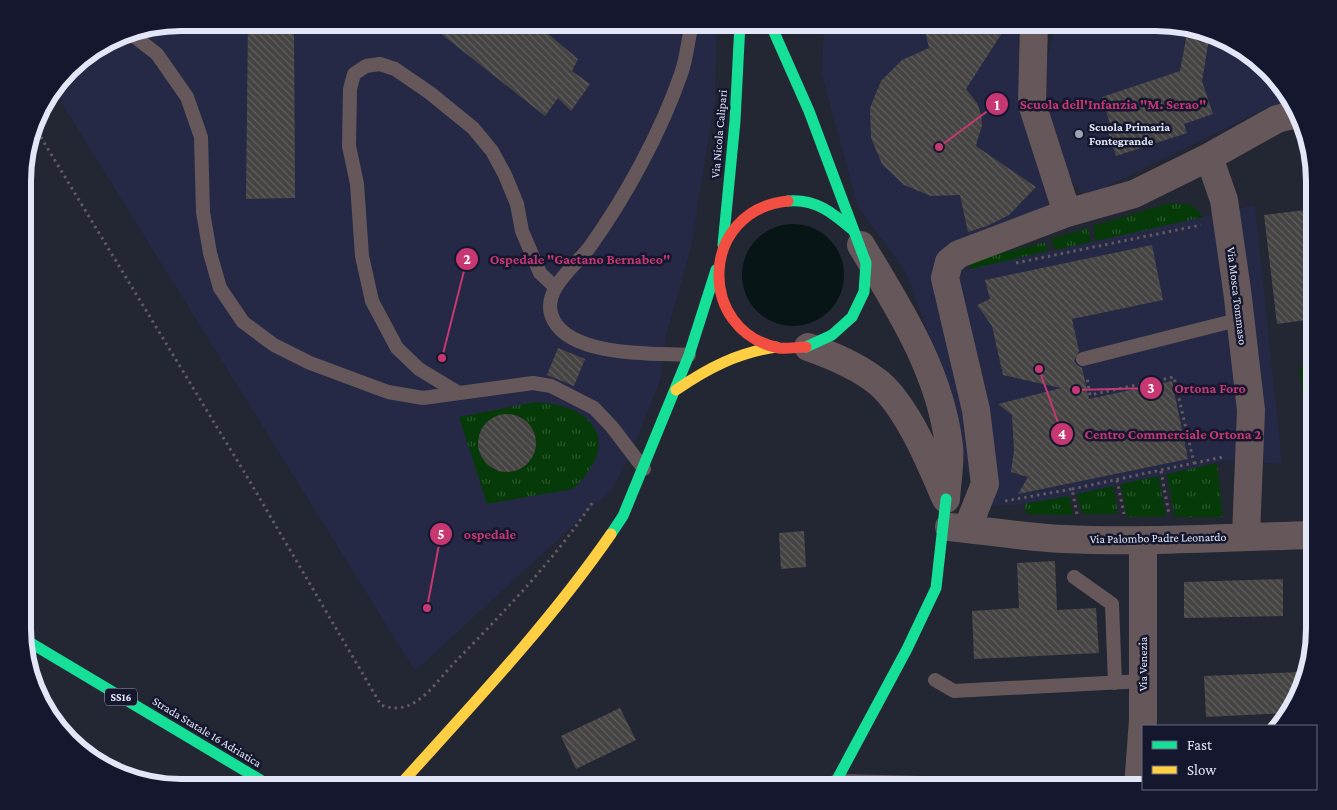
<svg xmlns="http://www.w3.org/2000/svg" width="1337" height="810" viewBox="0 0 1337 810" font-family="'Crimson Pro',serif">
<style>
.built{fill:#252945}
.grass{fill:url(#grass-tufts)}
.water{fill:#071516}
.building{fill:url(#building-back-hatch)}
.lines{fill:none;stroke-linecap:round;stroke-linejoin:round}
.path{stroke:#62595d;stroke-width:3;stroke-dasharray:2.5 4;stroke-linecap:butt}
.lane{stroke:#66585a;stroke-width:14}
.street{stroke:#66585a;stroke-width:28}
.fast{stroke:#16e098;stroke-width:11}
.slow{stroke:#ffcf43;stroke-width:11}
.jam{stroke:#f24e42;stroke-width:11}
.poi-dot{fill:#9fa3b2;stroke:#14172e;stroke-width:2}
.labels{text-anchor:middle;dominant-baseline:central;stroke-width:5;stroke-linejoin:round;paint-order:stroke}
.shield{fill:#14172e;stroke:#a4a8ba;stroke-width:1}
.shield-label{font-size:11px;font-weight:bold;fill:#e2e6f6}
.poi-label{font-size:12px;font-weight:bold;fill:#e2e6f6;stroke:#14172e;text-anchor:start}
.street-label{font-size:12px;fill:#e2e6f6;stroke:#14172e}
.rim{fill:none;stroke:#e2e6f6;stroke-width:6}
.leader{fill:none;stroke:#c73772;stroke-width:2}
.callout-dot{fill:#c73772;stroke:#14172e;stroke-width:2}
.mark-label{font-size:15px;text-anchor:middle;font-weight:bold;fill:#fff}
.callout-label{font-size:14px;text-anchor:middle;font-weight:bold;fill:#c73772;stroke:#14172e;stroke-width:5;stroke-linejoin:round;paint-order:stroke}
</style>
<defs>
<pattern id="grass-tufts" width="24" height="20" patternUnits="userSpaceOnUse" patternTransform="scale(1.25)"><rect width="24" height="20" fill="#063b09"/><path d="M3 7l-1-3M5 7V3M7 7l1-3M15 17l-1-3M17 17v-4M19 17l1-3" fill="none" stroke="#2a572d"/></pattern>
<pattern id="building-back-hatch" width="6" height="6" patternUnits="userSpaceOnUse" patternTransform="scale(1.25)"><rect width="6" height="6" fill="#464443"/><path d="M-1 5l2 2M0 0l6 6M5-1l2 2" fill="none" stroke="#605f5f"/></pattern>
</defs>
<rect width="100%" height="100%" fill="#232633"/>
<path class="built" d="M181 23H717L715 99 691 248 666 336 660 381 635 444 612 490 415 671 54 91 76 62 120 34Z
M824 23H1017L1022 90 1050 204 955 248 965 270 1255 205 1282 464 1225 461 1034 504 972 507V491L946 379 905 271 858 207 822 75Z
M1056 23H1157L1207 31 1244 49 1284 92 1282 103 1265 109 1086 197 1057 165 1043 94 1044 71Z"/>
<path class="grass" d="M1169 203 1192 205 1203 217 1096 241 1093 226Z
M1088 228 1091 242 1055 250 1051 239Z
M1045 242 1048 251 971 269 969 262Z
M1314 365V483L1299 367Z
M535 402C596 405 622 443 573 489L487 504 459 417Z
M1217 463 1223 517H1175L1167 474Z
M1158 476 1166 516 1127 517 1121 484Z
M1113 486 1118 514H1082L1077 494Z
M1069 496 1073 515 1027 514 1024 504Z"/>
<path class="water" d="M742 275a51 51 0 1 1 102 0a51 51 0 1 1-102 0Z"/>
<path class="building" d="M248 22H294L295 198 246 199Z
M426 22H534L578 59 572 71 590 84 571 111 558 98 545 116Z
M923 22H1009L966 89 977 103 981 114 982 125 976 146 1036 187 1009 215 987 226 968 232 960 195 931 196 904 185 882 164 871 138 870 108 881 81 902 60 929 48Z
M1188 28 1210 33 1202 81 1213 114 1184 124 1187 133 1116 156 1106 125 1110 124 1102 97 1180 71Z
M1314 209V319L1277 324 1264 215Z
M1152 245 1163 300 1072 319 1079 351 1074 361 1077 365 1082 368 1089 399 1172 381 1188 459 1018 494 1028 477 1011 472 1014 450 1012 415 998 404 1061 388 1003 375 992 326 977 305 990 299 985 280Z
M558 348 585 359 574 386 547 375Z
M478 443a29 29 0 1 1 58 0a29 29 0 1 1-58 0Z
M804 531 806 567 781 569 779 533Z
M1055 561 1057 610 1096 608 1099 653 974 659 972 611 1019 608 1017 563Z
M1283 579V616L1184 618V582Z
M1303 672 1289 713 1206 717 1204 676Z
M620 708 636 740 576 769 561 736Z"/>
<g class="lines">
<path class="path" d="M34 126 246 475 381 705C395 710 404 709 417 701 432 691 444 673 457 660 503 613 556 558 592 503
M1016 263 1201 225
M1194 463 1223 457
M1161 471 1169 514
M1117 480 1124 514
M1072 489 1194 463 1174 377 1090 395 1087 378
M1005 501 1072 489 1077 514
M53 721 96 753 115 771"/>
<path class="lane" d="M130 33 157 54 187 97 201 137 203 212 210 253 220 288 243 322 274 345 310 363 388 392 423 398 533 383 551 386 594 408 612 427 644 469
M689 355C654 353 574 357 554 321 538 293 574 267 589 248 625 198 661 132 681 74 687 58 688 39 692 23
M1083 359 1241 319
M457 392 419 369 397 348 372 301 362 256 357 184 349 146 350 89 354 74 366 66 380 64 395 69 430 93 473 128 492 151 505 175 517 204 522 231 540 273 555 287
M1074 577 1112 604 1115 683
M935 680 954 691 1143 681
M836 781 1013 785"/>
<path class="street" d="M1034 23 1032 104 1067 213
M1209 157 1224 200 1237 290 1251 410 1246 536
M861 245C899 308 940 371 949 446 951 462 947 482 946 499
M808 347C834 356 858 366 879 383 907 407 930 462 944 495
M949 527C987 531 1025 537 1063 539 1146 543 1230 537 1314 535
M967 529 985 484 976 410 945 278 949 262 959 254 1067 213 1134 194 1209 157 1277 119 1297 114
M1138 787 1143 720V541"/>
<path class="fast" d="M770 23 809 111 866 263 864 292 852 317 832 335 806 347
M788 201C816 198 834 214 854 231
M723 245 735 121 740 23
M611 534 623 516 689 355 716 270
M24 639 272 787
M833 787 907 649 936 588 946 499"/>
<path class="slow" d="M676 390C708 368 737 353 776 347
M398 787C472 705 548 625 611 534"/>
<path class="jam" d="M788 201C699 210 696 331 779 348 787 349 798 347 806 347"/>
</g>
<circle class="poi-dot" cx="1079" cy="134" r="5"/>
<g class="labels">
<rect class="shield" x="105" y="688.5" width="32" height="17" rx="4"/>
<g class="shield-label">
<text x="121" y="697">SS16</text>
</g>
<g class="poi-label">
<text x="1089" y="127">Scuola Primaria<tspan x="1089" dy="14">Fontegrande</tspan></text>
</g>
<g class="street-label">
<text transform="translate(719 134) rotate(-85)">Via Nicola Calipari</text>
<text transform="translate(1237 296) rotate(83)">Via Mosca Tommaso</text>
<text transform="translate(1158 538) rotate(-1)">Via Palombo Padre Leonardo</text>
<text transform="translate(1143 664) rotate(-90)">Via Venezia</text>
<text transform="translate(207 732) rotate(31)">Strada Statale 16 Adriatica</text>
</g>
</g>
<path d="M0 0H1337V810H0ZM181 31H1156A150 150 0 0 1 1306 181V629A150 150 0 0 1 1156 779H181A150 150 0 0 1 31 629V181A150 150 0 0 1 181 31Z" fill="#14172e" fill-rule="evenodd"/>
<path class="rim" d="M181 31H1156A150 150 0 0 1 1306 181V629A150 150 0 0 1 1156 779H181A150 150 0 0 1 31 629V181A150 150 0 0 1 181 31Z"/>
<path class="leader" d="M939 147L997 104M442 358L467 259M1076 390L1151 388M1039 369L1062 434M427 608L441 534"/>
<g class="callout-dot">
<circle cx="939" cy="147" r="5"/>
<circle cx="442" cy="358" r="5"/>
<circle cx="1076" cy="390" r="5"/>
<circle cx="1039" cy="369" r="5"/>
<circle cx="427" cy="608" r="5"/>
<circle cx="997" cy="104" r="12"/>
<circle cx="467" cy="259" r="12"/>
<circle cx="1151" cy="388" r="12"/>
<circle cx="1062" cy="434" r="12"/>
<circle cx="441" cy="534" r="12"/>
</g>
<g class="mark-label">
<text x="997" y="110">1</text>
<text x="467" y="264">2</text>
<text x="1151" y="393">3</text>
<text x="1062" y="439">4</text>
<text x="441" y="539">5</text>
</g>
<g class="callout-label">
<text x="1113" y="109">Scuola dell'Infanzia "M. Serao"</text>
<text x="580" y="264">Ospedale "Gaetano Bernabeo"</text>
<text x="1210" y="393">Ortona Foro</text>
<text x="1173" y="439">Centro Commerciale Ortona 2</text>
<text x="490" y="539">ospedale</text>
</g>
<rect x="1142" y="725" width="175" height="65" fill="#14172e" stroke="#666a7e"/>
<rect x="1152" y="741" width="25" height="8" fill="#16e098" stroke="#666a7e"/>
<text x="1187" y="750" font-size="15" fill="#e2e6f6">Fast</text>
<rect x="1152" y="766" width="25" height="8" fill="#ffcf43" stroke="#666a7e"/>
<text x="1187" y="775" font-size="15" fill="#e2e6f6">Slow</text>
</svg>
